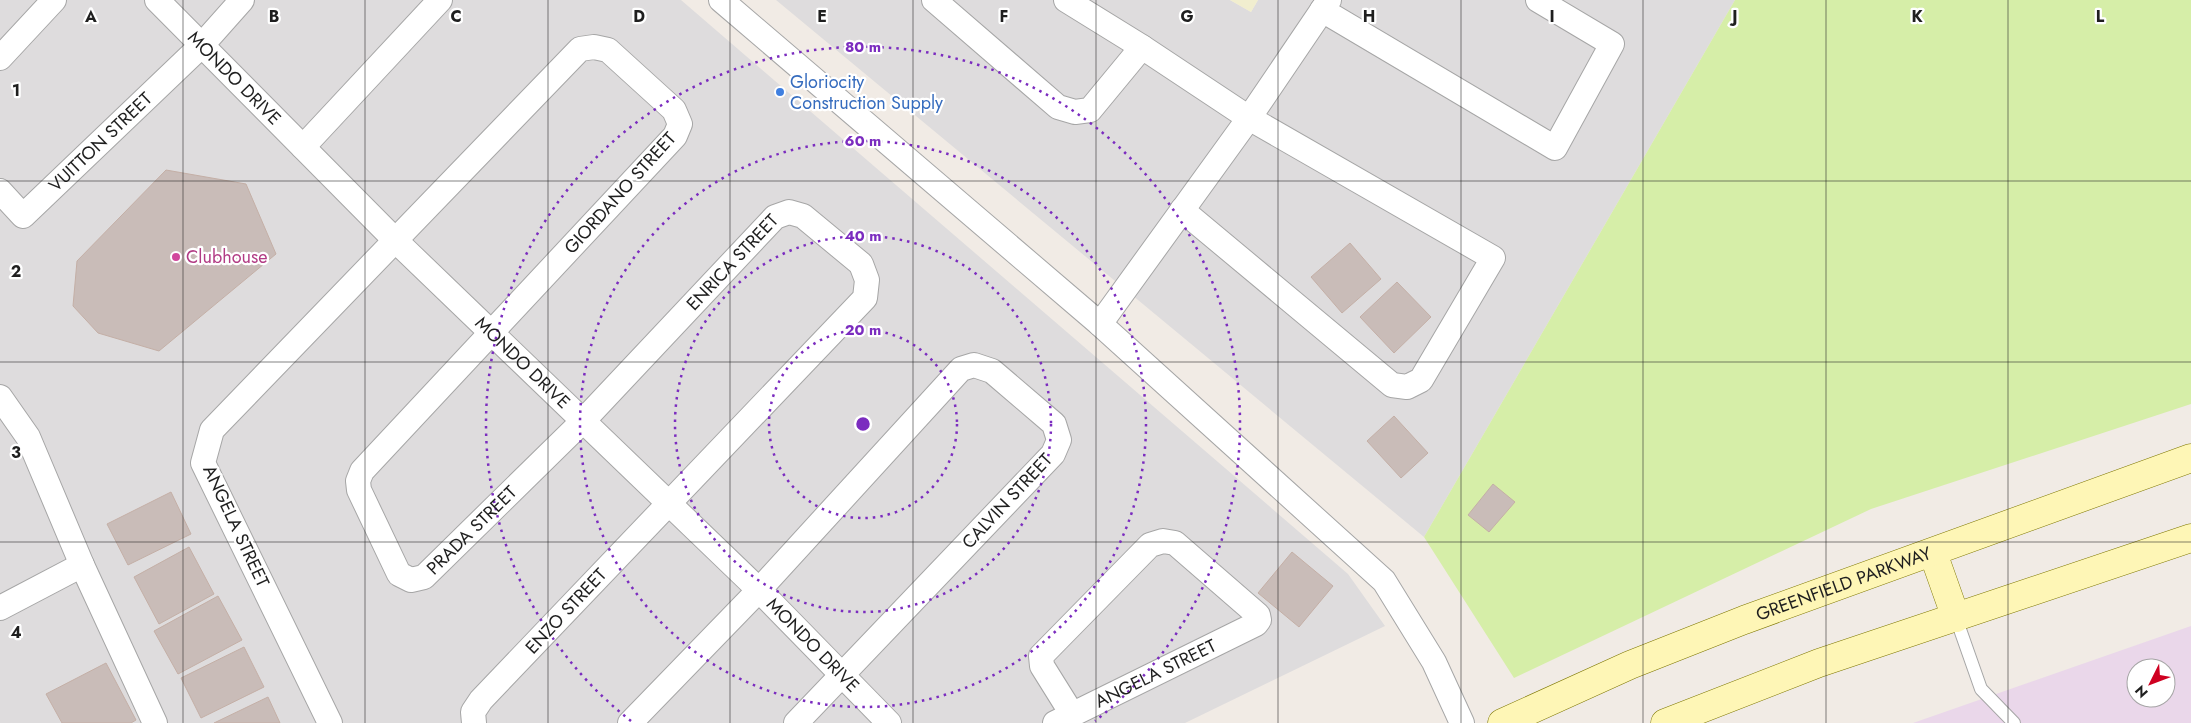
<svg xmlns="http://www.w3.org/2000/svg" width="2191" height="723" viewBox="0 0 2191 723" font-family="Jost,sans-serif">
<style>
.residential{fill:#dedcdd}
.industrial{fill:#ead7ea;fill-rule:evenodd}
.farmland{fill:#f1eecf}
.grass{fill:#d6eea8}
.building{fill:#c9bcb8;stroke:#c4afa6}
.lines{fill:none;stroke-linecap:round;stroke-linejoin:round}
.lane-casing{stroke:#a6a6a6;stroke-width:14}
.street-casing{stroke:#a6a6a6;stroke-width:26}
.secondary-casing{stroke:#7d7600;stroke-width:29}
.lane{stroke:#fff;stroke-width:12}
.street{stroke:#fff;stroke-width:24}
.secondary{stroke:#fef6b6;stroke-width:28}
.grid{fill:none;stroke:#1f1f1f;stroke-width:1;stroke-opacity:0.55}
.ring{fill:none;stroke:#7b2cbf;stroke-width:2.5;stroke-dasharray:2.5 5}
.shop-dot{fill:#3f7fe0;stroke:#fff;stroke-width:2}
.hotel-dot{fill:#d1479c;stroke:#fff;stroke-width:2}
.labels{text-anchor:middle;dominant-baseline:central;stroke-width:4.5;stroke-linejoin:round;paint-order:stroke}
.street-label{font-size:18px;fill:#1f1f1f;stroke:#fff}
.shop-label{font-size:18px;fill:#366cbe;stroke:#fff;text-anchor:start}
.hotel-label{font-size:18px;fill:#b23c85;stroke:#fff;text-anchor:start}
.grid-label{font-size:16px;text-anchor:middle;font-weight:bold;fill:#1f1f1f;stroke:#fff;stroke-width:4.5;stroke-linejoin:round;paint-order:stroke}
.centre{fill:#7b2cbf;stroke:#fff;stroke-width:2.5}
.ring-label{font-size:15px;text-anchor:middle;font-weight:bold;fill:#7b2cbf;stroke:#fff;stroke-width:4.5;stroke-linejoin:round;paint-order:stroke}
</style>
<rect width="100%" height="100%" fill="#f1ebe5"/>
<path class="residential" d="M0 0H681L1348 574 1385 626 1185 723H0Z
M776 0H1230L1251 12 1258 0H1735L1424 537Z"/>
<path class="industrial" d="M2191 626V723H1913ZM2136 668H2166V698H2136Z"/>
<path class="farmland" d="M1230 0H1258L1251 12Z"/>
<path class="grass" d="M1735 0H2191V404L1871 509 1514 678 1424 537Z"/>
<path class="building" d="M166 170 246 184 276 254 159 351 98 333 73 306 77 261Z
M1350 243 1381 279 1342 313 1311 277Z
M1397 282 1431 317 1394 353 1360 317Z
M1394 416 1428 453 1401 478 1367 441Z
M1493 484 1515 502 1489 532 1468 515Z
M171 492 191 534 128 565 107 524Z
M189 547 214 594 159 624 134 577Z
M1292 552 1333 586 1299 627 1258 593Z
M218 596 242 640 178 674 154 631Z
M244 647 264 687 201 718 181 678Z
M106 663 136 720 131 723H62L46 694Z
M268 697 280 723H214Z"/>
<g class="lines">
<defs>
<path id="lane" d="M1956 618 1981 689 2014 723"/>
<g id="street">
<path id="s1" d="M157 0 396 241 759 590 889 723"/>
<path d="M721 0 1100 324 1384 581 1434 662 1462 723"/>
<path d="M934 0 1058 107 1075 112 1090 110 1142 47"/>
<path d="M1066 0 1142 47 1249 118 1493 258 1421 380 1407 387 1392 385 1182 210"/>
<path d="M1322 10 1555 148 1612 44 1538 0"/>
<path d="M0 58 54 0"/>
<path d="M303 147 440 0"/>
<path id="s2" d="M0 191 23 216 202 45 242 0"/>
<path d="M1100 324 1249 118 1329 0"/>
<path d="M0 397 28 437 82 565 155 723"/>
<path d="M0 608 82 565"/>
<path id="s3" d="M330 723 203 463 212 430 580 49 594 47 608 50 674 110 680 124 675 136 362 471 358 481 359 490 399 574 411 580 424 577 583 421 775 217 789 212 803 216 861 264 867 280 865 298 481 700 473 712 474 723"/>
<path d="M630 723 759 590 961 369 974 365 992 371 1054 424 1059 440 1053 454 796 723"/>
<path id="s4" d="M1055 723 1256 624 1259 620 1258 615 1175 543 1163 541 1150 545 1041 656 1042 666 1072 714"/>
</g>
<g id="secondary">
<path d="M1933 553 1956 618"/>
<path id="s5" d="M1502 723 1630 665 1744 620 2191 458"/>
<path d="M1665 723 1819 663 2191 538"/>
</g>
</defs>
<use href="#lane" class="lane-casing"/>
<use href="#street" class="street-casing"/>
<use href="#secondary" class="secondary-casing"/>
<use href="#lane" class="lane"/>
<use href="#street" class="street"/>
<use href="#secondary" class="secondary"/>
</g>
<path class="grid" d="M183 0V723M365 0V723M548 0V723M730 0V723M913 0V723M1096 0V723M1278 0V723M1461 0V723M1643 0V723M1826 0V723M2008 0V723M0 181H2191M0 362H2191M0 542H2191"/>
<g class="ring">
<circle cx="863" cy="424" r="94"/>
<circle cx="863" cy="424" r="188"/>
<circle cx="863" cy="424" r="283"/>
<path d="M631 721A377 377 0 1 1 1095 721"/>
</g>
<circle class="shop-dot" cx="780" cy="92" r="5"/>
<circle class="hotel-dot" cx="176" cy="257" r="5"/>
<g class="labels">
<g class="street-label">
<text stroke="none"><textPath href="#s1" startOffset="110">MONDO DRIVE</textPath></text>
<text stroke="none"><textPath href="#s2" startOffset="141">VUITTON STREET</textPath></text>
<text transform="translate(620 193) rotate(-48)">GIORDANO STREET</text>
<text stroke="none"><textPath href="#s3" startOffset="2038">ENRICA STREET</textPath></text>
<text stroke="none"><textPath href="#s1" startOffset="515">MONDO DRIVE</textPath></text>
<text transform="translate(1007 501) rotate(-47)">CALVIN STREET</text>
<text transform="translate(236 526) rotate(65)">ANGELA STREET</text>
<text stroke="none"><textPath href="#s3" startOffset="1664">PRADA STREET</textPath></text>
<text stroke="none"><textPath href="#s5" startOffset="369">GREENFIELD PARKWAY</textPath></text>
<text transform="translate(566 611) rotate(-47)">ENZO STREET</text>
<text stroke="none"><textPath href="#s1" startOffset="920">MONDO DRIVE</textPath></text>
<text stroke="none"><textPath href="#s4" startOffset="112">ANGELA STREET</textPath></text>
</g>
<g class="shop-label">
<text x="790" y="82">Gloriocity<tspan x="790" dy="21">Construction Supply</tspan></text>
</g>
<g class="hotel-label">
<text x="186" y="257">Clubhouse</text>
</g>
</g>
<g class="grid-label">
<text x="91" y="22">A</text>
<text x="274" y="22">B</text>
<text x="456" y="22">C</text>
<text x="639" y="22">D</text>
<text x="822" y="22">E</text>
<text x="1004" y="22">F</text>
<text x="1187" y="22">G</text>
<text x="1369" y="22">H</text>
<text x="1552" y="22">I</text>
<text x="1735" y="22">J</text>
<text x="1917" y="22">K</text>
<text x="2100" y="22">L</text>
<text x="16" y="96">1</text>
<text x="16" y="277">2</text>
<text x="16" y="458">3</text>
<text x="16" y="638">4</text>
</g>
<circle cx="863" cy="424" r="8" class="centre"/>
<g class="ring-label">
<text x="863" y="52">80 m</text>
<text x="863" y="146">60 m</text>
<text x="863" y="241">40 m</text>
<text x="863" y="335">20 m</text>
</g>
<g transform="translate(2151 683) rotate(228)"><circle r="24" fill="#ffffff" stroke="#a5a5a5"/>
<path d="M0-4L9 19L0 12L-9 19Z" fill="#cf0021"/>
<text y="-8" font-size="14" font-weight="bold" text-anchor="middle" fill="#1f1f1f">N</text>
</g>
</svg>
